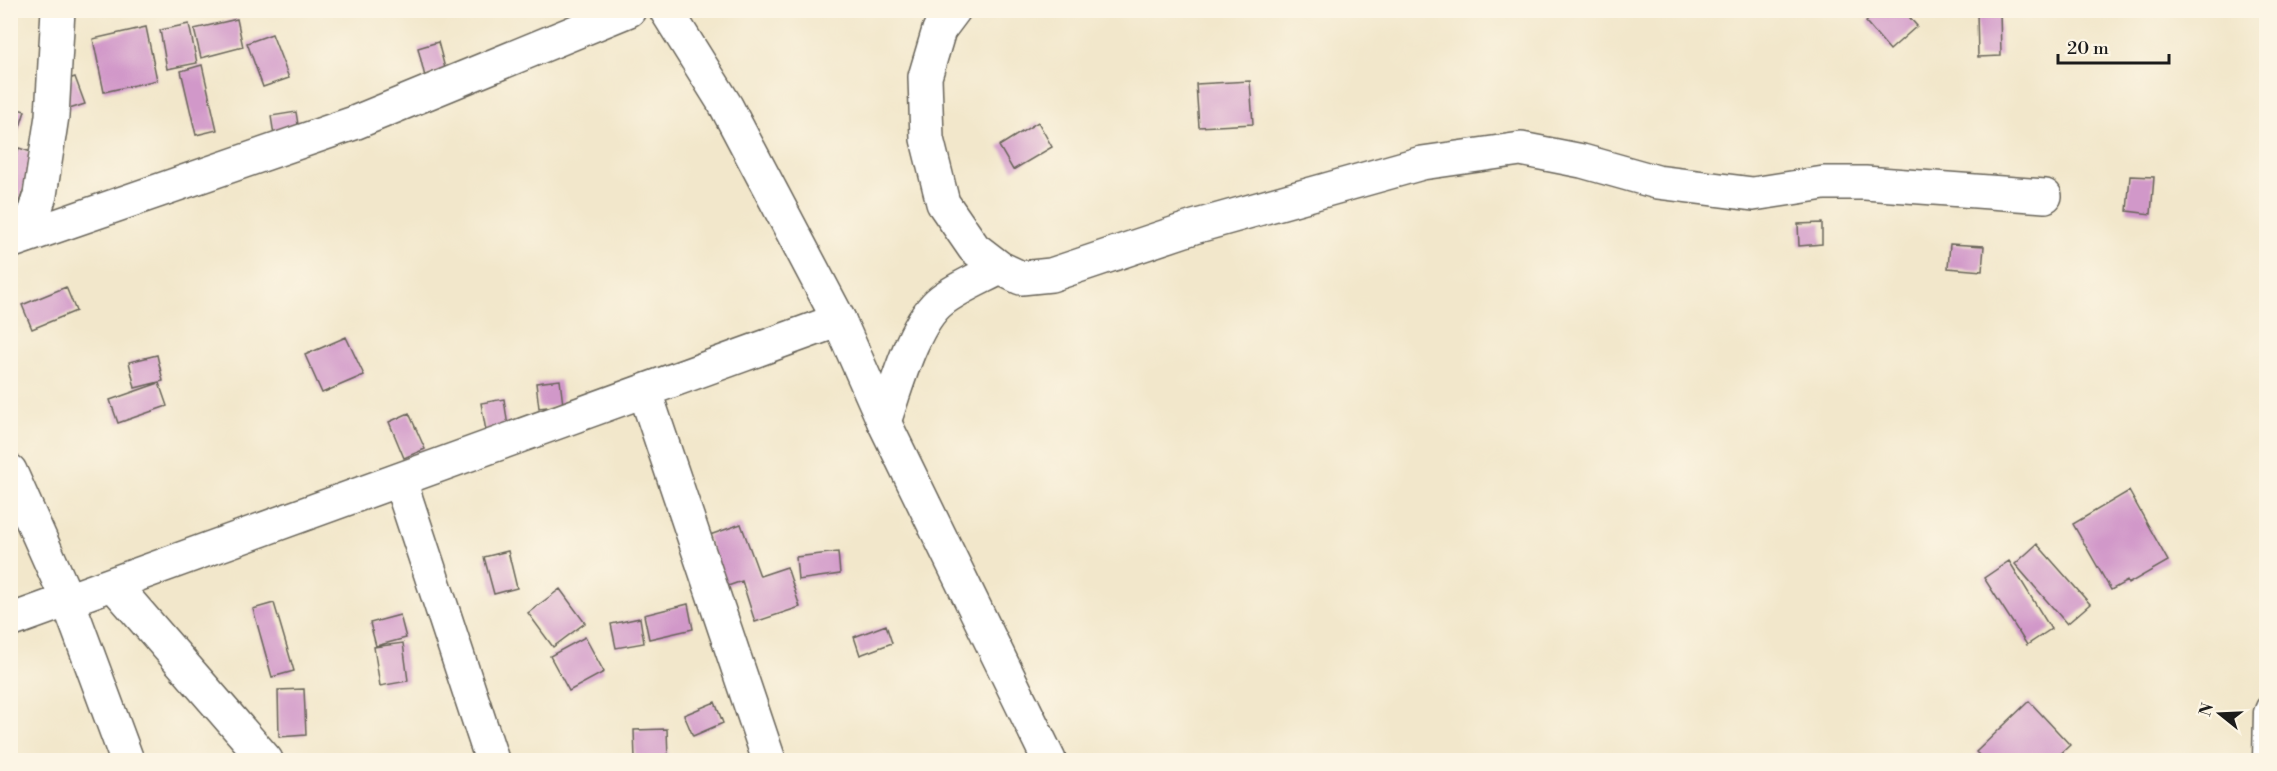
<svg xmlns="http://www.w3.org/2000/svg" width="2277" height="771" viewBox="0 0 2277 771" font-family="'Libre Bodoni',serif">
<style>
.building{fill:#d198c9}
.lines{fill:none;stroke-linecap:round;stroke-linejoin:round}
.lane-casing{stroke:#676359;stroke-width:21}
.street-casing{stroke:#676359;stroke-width:36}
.secondary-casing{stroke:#676359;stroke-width:36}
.lane{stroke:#fff;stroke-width:18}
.street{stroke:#fff;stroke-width:33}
.secondary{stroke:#fff;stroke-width:33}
</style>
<rect width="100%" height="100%" fill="#fcf5e5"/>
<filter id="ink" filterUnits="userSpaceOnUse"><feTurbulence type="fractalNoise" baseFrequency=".0167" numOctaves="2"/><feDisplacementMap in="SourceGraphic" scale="12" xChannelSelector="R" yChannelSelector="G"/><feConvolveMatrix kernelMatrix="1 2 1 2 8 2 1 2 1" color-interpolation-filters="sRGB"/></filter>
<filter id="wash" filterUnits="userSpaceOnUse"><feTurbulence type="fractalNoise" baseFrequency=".008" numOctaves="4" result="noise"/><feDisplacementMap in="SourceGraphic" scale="24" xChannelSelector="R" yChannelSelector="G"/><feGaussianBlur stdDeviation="1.35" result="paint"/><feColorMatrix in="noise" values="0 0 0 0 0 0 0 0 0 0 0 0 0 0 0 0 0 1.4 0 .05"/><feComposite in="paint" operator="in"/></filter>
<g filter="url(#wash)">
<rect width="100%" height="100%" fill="#f2e7cb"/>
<g id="blocks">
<path class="building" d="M1880 10H1903L1917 26 1890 50 1866 22Z
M1977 10H2000L2001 56 1978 57Z
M237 19 243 47 201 58 194 29Z
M189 24 197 63 167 69 160 30Z
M146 27 157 80 104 92 93 39Z
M272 34 289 78 263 87 247 43Z
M438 42 446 72 425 77 418 48Z
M202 65 217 130 196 135 181 71Z
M75 77 85 104 60 112 51 85Z
M1250 81 1253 124 1199 127 1196 84Z
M10 107 25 111 17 136 10 134Z
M296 112 302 150 277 154 271 116Z
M1038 122 1052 147 1013 170 999 146Z
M19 148 37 154 12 221H10V171Z
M2130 176 2154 177 2151 214 2127 211Z
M1822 223V244L1799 246 1798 224Z
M1950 244 1984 246 1982 271 1948 268Z
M66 287 76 311 32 329 22 305Z
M346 337 364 375 322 393 305 355Z
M157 355 163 381 135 388 129 362Z
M560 380 563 405 539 408 536 383Z
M159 383 167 406 118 423 110 400Z
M504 399 508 427 486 431 481 403Z
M409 413 425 449 404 458 389 422Z
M2129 491 2168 561 2128 584 2127 581 2111 590 2073 524Z
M741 524 760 576 787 567 800 607 755 622 742 581 725 587 707 536Z
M2037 544 2090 604 2067 624 2015 564Z
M508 551 517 588 494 594 484 557Z
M838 552 840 574 798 580 796 557Z
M2009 561 2051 629 2027 645 1984 578Z
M560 589 585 623 553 647 528 613Z
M274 603 294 671 272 677 253 609Z
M688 604 693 629 649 639 644 615Z
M400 615 406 638 376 646 370 623Z
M640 618 644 643 616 648 611 624Z
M886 625 892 643 860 655 854 637Z
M585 637 604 672 569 691 550 656Z
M403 643 408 681 380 686 374 647Z
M304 689 306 735 279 737 278 690Z
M2029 701 2070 745 2054 760H1984L1976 752Z
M715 702 723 723 693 736 684 715Z
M667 729 668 760H635L634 730Z"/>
</g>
</g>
<g filter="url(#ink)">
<use href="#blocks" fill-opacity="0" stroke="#676359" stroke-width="1.5"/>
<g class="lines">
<defs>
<path id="lane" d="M2262 760 2263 712 2266 705"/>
<path id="street" d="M954 10 939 30 925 77 927 139 943 203 974 248 1000 268 1021 278 1051 275 1194 227 1422 163 1521 149 1582 161 1657 182 1753 194 1824 183H1865L2045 196
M27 236 40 195 52 116 58 10
M10 242 354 123 629 10
M645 392 769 760
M884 422C896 388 913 322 942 300 959 287 981 278 1000 268
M10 471 68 601 127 760
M400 481 492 760
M114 585 266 760
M10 621 839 320"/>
<path id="secondary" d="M666 10 726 106 839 320 884 422 1049 760"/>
</defs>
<use href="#lane" class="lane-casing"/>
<use href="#street" class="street-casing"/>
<use href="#secondary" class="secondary-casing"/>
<use href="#lane" class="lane"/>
<use href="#street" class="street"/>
<use href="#secondary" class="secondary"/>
</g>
</g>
<rect width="2277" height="771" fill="none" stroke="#fcf5e5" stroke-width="36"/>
<g transform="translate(2220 714) rotate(288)" stroke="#fcf5e5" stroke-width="4.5" paint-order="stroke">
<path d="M0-4.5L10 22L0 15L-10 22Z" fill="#1c1c1c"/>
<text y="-9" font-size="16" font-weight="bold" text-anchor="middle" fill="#1c1c1c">N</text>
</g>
<path d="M2058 54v9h111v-9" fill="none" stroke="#1c1c1c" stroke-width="3"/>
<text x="2067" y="54" font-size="18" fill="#1c1c1c" stroke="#fcf5e5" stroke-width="4.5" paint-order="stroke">20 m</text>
</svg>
